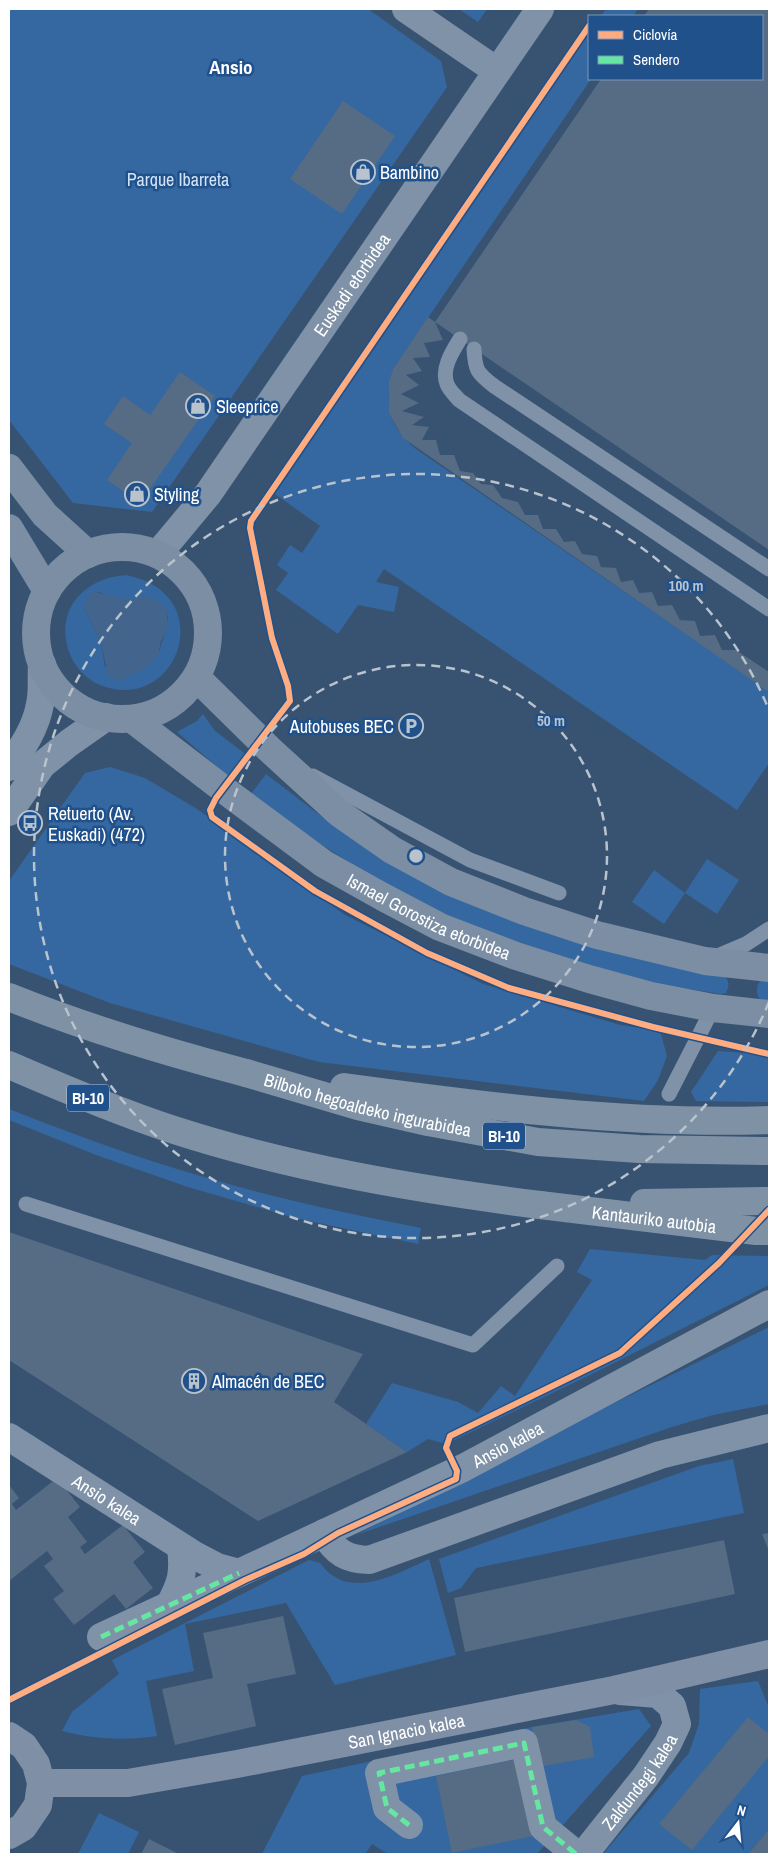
<svg xmlns="http://www.w3.org/2000/svg" width="778" height="1863" viewBox="0 0 778 1863" font-family="'Archivo Narrow',sans-serif">
<style>
.green{fill:#3568a1;fill-rule:evenodd}
.water{fill:#43658d}
.building{fill:#566b84}
.lines{fill:none;stroke-linecap:round;stroke-linejoin:round}
.service{stroke:#7f92a7;stroke-width:15}
.minor{stroke:#7f92a7;stroke-width:28}
.tertiary{stroke:#7f92a7;stroke-width:28}
.secondary{stroke:#7b8ea3;stroke-width:28}
.primary{stroke:#7f8fa5;stroke-width:28}
.motorway{stroke:#7f92a5;stroke-width:28}
.motorway-bridge{stroke:#7f92a5;stroke-width:28}
.quiet{stroke:#66e7a1;stroke-width:5;stroke-dasharray:10 5;stroke-linecap:butt}
.cycleway-casing{stroke:#20518b;stroke-width:9}
.cycleway{stroke:#ffac80;stroke-width:6}
.ring{fill:none;stroke:#b9c3ce;stroke-width:2.5;stroke-dasharray:9 6}
.labels{text-anchor:middle;dominant-baseline:central;stroke-width:5;stroke-linejoin:round;paint-order:stroke}
.shield{fill:#20518b;stroke:#bccbdc;stroke-width:1}
.shield-label{font-size:16px;font-weight:bold;fill:#fff}
.poi-label{font-size:18px;fill:#fff;stroke:#20518b;text-anchor:start}
.park-label{font-size:18px;fill:#d2e4f8;stroke:#20518b}
.street-label{font-size:18px;fill:#fff;stroke:#20518b}
.neighbourhood-label{font-size:19px;font-weight:bold;fill:#fff;stroke:#20518b}
.centre{fill:#b9c3ce;stroke:#20518b;stroke-width:2.5}
.ring-label{font-size:15px;text-anchor:middle;font-weight:bold;fill:#b9c3ce;stroke:#20518b;stroke-width:5;stroke-linejoin:round;paint-order:stroke}
</style>
<rect width="100%" height="100%" fill="#385372"/>
<path class="green" d="M9 9H368L441 61 447 87 152 512 73 503 9 420Z
M459 9H487L478 22Z
M606 9H638L633 16H601Z
M589 34V79H591L393 369C384 403 388 426 416 449L769 691V763L737 810 384 569 376 582 399 587 394 612 358 605 338 634 276 590 288 573 277 565 290 545 302 553 320 526 275 494Z
M126 575C222 594 177 716 100 685 85 679 73 665 68 649 56 607 86 578 126 575ZM98 592C107 595 118 599 129 599 143 599 156 594 164 609 166 612 168 615 168 620 169 631 161 639 160 650L105 667 101 643 84 608Z
M203 714 215 731 248 756 229 777 177 732 197 721Z
M110 767 145 778 197 809 345 915 483 984 620 1025 660 1031 667 1056 658 1080 644 1101 319 1062 110 1003 9 964V881L85 773Z
M266 774 317 813 393 863 723 974C729 980 730 985 726 993L721 994 645 982 481 932 386 885 306 835 251 794Z
M707 859 739 880 717 914 685 893 664 924 632 902 654 870 685 893Z
M762 979 769 980V1007C758 1002 752 988 762 979Z
M718 1051 769 1055V1102L696 1101 691 1092Z
M9 1109C85 1139 163 1167 243 1188 302 1204 361 1216 421 1228L418 1244 295 1218 188 1187 96 1155 9 1120Z
M590 1249 705 1260 712 1255 769 1256V1285L590 1375 446 1444 428 1439 407 1452 366 1424 392 1383 458 1402 478 1413 501 1386 515 1396 592 1280 577 1272Z
M769 1327V1404L713 1415 672 1427 356 1535 594 1413Z
M733 1459 744 1513 476 1568 461 1588 448 1593 439 1559 699 1466Z
M429 1559 456 1655 335 1685 286 1603 185 1624 194 1671 146 1681 157 1736C125 1741 93 1739 62 1731L72 1712 119 1674 112 1660 309 1560 320 1563C348 1602 394 1575 429 1559Z
M758 1681 769 1708V1829L748 1854H603L689 1753 699 1724 700 1689Z
M639 1709 651 1726 537 1854H388L372 1844 365 1854H262L302 1776 532 1727Z
M99 1813 139 1832 128 1854H78Z"/>
<path class="water" d="M93 592 129 599 146 597 154 599 161 603 166 610 168 622V629L161 641 158 656 146 667 128 677 120 681 114 680 108 675 101 643 84 608C84 601 86 595 93 592Z"/>
<path class="building" d="M649 9H769V550L435 322 601 79H762V16H644Z
M343 101 395 136 342 214 290 179Z
M428 317 435 322 443 340 424 343 430 357 413 358 422 371 406 375 419 385 401 394 419 403 402 411 424 417 412 425 429 427 422 440H436L440 455H454L460 471 473 473 481 484 493 485 502 498 518 502 525 515H538L543 529H556L564 542 575 541 582 554 597 556 601 567 616 568 621 582 633 580 639 593 652 592 658 606 672 605 680 620 695 621 700 636 715 635 722 650H736L769 672V692L403 438 389 413V382L393 369Z
M180 372 215 396 140 503 107 480 132 443 104 424 123 396 150 415Z
M9 1232 363 1354 334 1402 407 1452 258 1521 9 1360Z
M57 1478 80 1507 68 1517 87 1542 80 1547 85 1554 123 1525 145 1552 133 1562 153 1588 126 1609 114 1594 74 1625 53 1599 64 1591 44 1566 53 1559 47 1551 9 1581V1485L19 1498 12 1504 16 1510Z
M769 1533V1551L762 1534Z
M724 1540 735 1594 465 1652 454 1598Z
M283 1616 296 1674 247 1684 256 1726 175 1745 162 1689 213 1678 203 1633Z
M748 1717 769 1734V1756L692 1850 659 1824Z
M576 1720 590 1727 594 1757 538 1767 532 1727Z
M517 1759 533 1836 452 1853 436 1776Z
M769 1829V1854H748Z
M149 1839 179 1854H141Z"/>
<g class="lines">
<path class="service" d="M460 339C452 352 441 369 447 384 449 390 455 395 459 400L769 609
M474 349C475 370 477 373 494 386L769 569
M313 776 470 860 559 893
M713 958 746 944 769 929
M669 1094 713 1008
M26 1204 473 1345 557 1266"/>
<g class="minor">
<path d="M406 9 497 71"/>
<path id="s1" d="M9 1437 196 1556 217 1567 239 1573 463 1468 769 1304"/>
<path d="M324 1533C336 1553 346 1559 369 1560L660 1455 769 1428"/>
<path d="M169 1606C182 1582 184 1573 181 1547"/>
<path d="M101 1637 239 1573"/>
<path d="M409 1825 387 1808 379 1773 524 1743 543 1827 576 1854"/>
<path id="s2" d="M584 1854 646 1776 668 1743 677 1724 672 1706 658 1694 620 1691"/>
</g>
<g class="tertiary">
<path id="s3" d="M158 554 208 494 540 9"/>
<path d="M9 767C22 748 36 728 40 704 43 691 41 677 42 664"/>
<path d="M9 812 42 765 69 743 106 717"/>
</g>
<g class="secondary">
<path d="M9 468 45 515 88 554"/>
<path d="M9 528 47 591"/>
<circle cx="122" cy="633" r="86"/>
<path d="M197 678 269 749 339 813 392 850 451 882 524 911 597 935 705 961 769 968"/>
<path id="s4" d="M132 719 231 795 324 864 383 897 440 927 516 956 589 979 651 996 713 1008 769 1014"/>
</g>
<g class="primary">
<path d="M9 1736 24 1746 36 1764 41 1783 38 1805 23 1827 9 1835"/>
<path id="s5" d="M41 1783H128L237 1764 614 1690 769 1654"/>
</g>
<path class="motorway" d="M9 997C86 1028 166 1052 246 1073
M9 1065C62 1088 116 1111 171 1129 291 1168 415 1189 540 1205"/>
<g class="motorway-bridge">
<path id="s6" d="M246 1073 358 1106 428 1122 538 1142 639 1149 769 1151"/>
<path d="M344 1087C485 1106 626 1125 769 1120"/>
<path d="M644 1203 769 1201"/>
<path id="s7" d="M540 1205 756 1231H769"/>
</g>
<path class="quiet" d="M101 1637 239 1573
M409 1825 387 1808 379 1773 524 1743 543 1827 576 1854"/>
<defs>
<path id="cycleway" d="M589 26 251 521 250 528 272 638 288 686 290 701 216 798 210 810 212 817 315 891 427 953 509 988 653 1027 769 1054
M9 1700 245 1580 304 1554 338 1533 456 1479 457 1471 446 1448 450 1436 620 1353 719 1263 769 1210"/>
</defs>
<use href="#cycleway" class="cycleway-casing"/>
<use href="#cycleway" class="cycleway"/>
</g>
<g class="ring">
<circle cx="416" cy="856" r="191"/>
<path d="M769 1002A382 382 0 1 1 769 710"/>
</g>
<defs>
<symbol id="shop-ring" viewBox="-11 -11 22 22"><circle r="9.5" fill="#20518b" stroke="#b9c3ce" stroke-width="1.5"/><path d="M-5-2.5h2.3a2.7 3.5 0 0 1 5.4 0H5L5.5 6h-11ZM-1.5-2.5h3a1.5 2.3 0 0 0-3 0Z" fill="#b9c3ce"/></symbol>
<symbol id="parking-ring" viewBox="-11 -11 22 22"><circle r="9.5" fill="#20518b" stroke="#b9c3ce" stroke-width="1.5"/><path d="M-3.5-5.5H1a3.5 3.5 0 0 1 0 7H-1V5.5H-3.5ZM-1-3.4V-.6H.8a1.4 1.4 0 0 0 0-2.8Z" fill="#b9c3ce"/></symbol>
<symbol id="bus-ring" viewBox="-11 -11 22 22"><circle r="9.5" fill="#20518b" stroke="#b9c3ce" stroke-width="1.5"/><path d="M-5-6H5V4H4V6H2V4H-2V6H-4V4H-5ZM-3.5-4V0h7V-4ZM-3.5 1.2v1.5H-2V1.2ZM2 1.2v1.5H3.5V1.2Z" fill="#b9c3ce"/></symbol>
<symbol id="building-ring" viewBox="-11 -11 22 22"><circle r="9.5" fill="#20518b" stroke="#b9c3ce" stroke-width="1.5"/><path d="M-4-6H4V6H1V3H-1V6H-4ZM-2.5-4.3h1.7v1.8h-1.7ZM.8-4.3h1.7v1.8H.8ZM-2.5-1h1.7V.8h-1.7ZM.8-1h1.7V.8H.8Z" fill="#b9c3ce"/></symbol>
</defs>
<g fill-rule="evenodd">
<use href="#shop-ring" x="349" y="158" width="28" height="28"/>
<use href="#shop-ring" x="184" y="392" width="28" height="28"/>
<use href="#shop-ring" x="123" y="480" width="28" height="28"/>
<use href="#parking-ring" x="397" y="712" width="28" height="28"/>
<use href="#bus-ring" x="16" y="809" width="28" height="28"/>
<use href="#building-ring" x="180" y="1367" width="28" height="28"/>
</g>
<g class="labels">
<g class="shield">
<rect x="67" y="1084.5" width="42" height="27" rx="4"/>
<rect x="483" y="1122.5" width="42" height="27" rx="4"/>
</g>
<g class="shield-label">
<text x="88" y="1098">BI-10</text>
<text x="504" y="1136">BI-10</text>
</g>
<g class="poi-label">
<text x="380" y="172">Bambino</text>
<text x="216" y="406">Sleeprice</text>
<text x="154" y="494">Styling</text>
<text x="394" y="726" text-anchor="end">Autobuses BEC</text>
<text x="48" y="813">Retuerto (Av.<tspan x="48" dy="21">Euskadi) (472)</tspan></text>
<text x="212" y="1381">Almacén de BEC</text>
</g>
<g class="park-label">
<text x="178" y="179">Parque Ibarreta</text>
</g>
<g class="street-label">
<text stroke="none"><textPath href="#s3" startOffset="332">Euskadi etorbidea</textPath></text>
<text stroke="none"><textPath href="#s4" startOffset="358">Ismael Gorostiza etorbidea</textPath></text>
<text stroke="none"><textPath href="#s6" startOffset="126">Bilboko hegoaldeko ingurabidea</textPath></text>
<text stroke="none"><textPath href="#s7" startOffset="115">Kantauriko autobia</textPath></text>
<text stroke="none"><textPath href="#s1" startOffset="566">Ansio kalea</textPath></text>
<text stroke="none"><textPath href="#s1" startOffset="116">Ansio kalea</textPath></text>
<text stroke="none"><textPath href="#s5" startOffset="370">San Ignacio kalea</textPath></text>
<text stroke="none"><textPath href="#s2" startOffset="91">Zaldundegi kalea</textPath></text>
</g>
<g class="neighbourhood-label">
<text x="231" y="67">Ansio</text>
</g>
</g>
<circle cx="416" cy="856" r="8" class="centre"/>
<g class="ring-label">
<text x="686" y="591">100 m</text>
<text x="551" y="726">50 m</text>
</g>
<rect width="778" height="1863" fill="none" stroke="#ffffff" stroke-width="20"/>
<rect x="588" y="15" width="175" height="65" fill="#20518b" stroke="#7997b9"/>
<rect x="598" y="31" width="25" height="8" fill="#ffac80" stroke="#7997b9"/>
<text x="633" y="40" font-size="15" fill="#ffffff">Ciclovía</text>
<rect x="598" y="56" width="25" height="8" fill="#66e7a1" stroke="#7997b9"/>
<text x="633" y="65" font-size="15" fill="#ffffff">Sendero</text>
<g transform="translate(738 1823) rotate(16)" stroke="#20518b" stroke-width="4" paint-order="stroke">
<path d="M0-4L9 19L0 12L-9 19Z" fill="#ffffff"/>
<text y="-8" font-size="14" font-weight="bold" text-anchor="middle" fill="#ffffff">N</text>
</g>
</svg>
